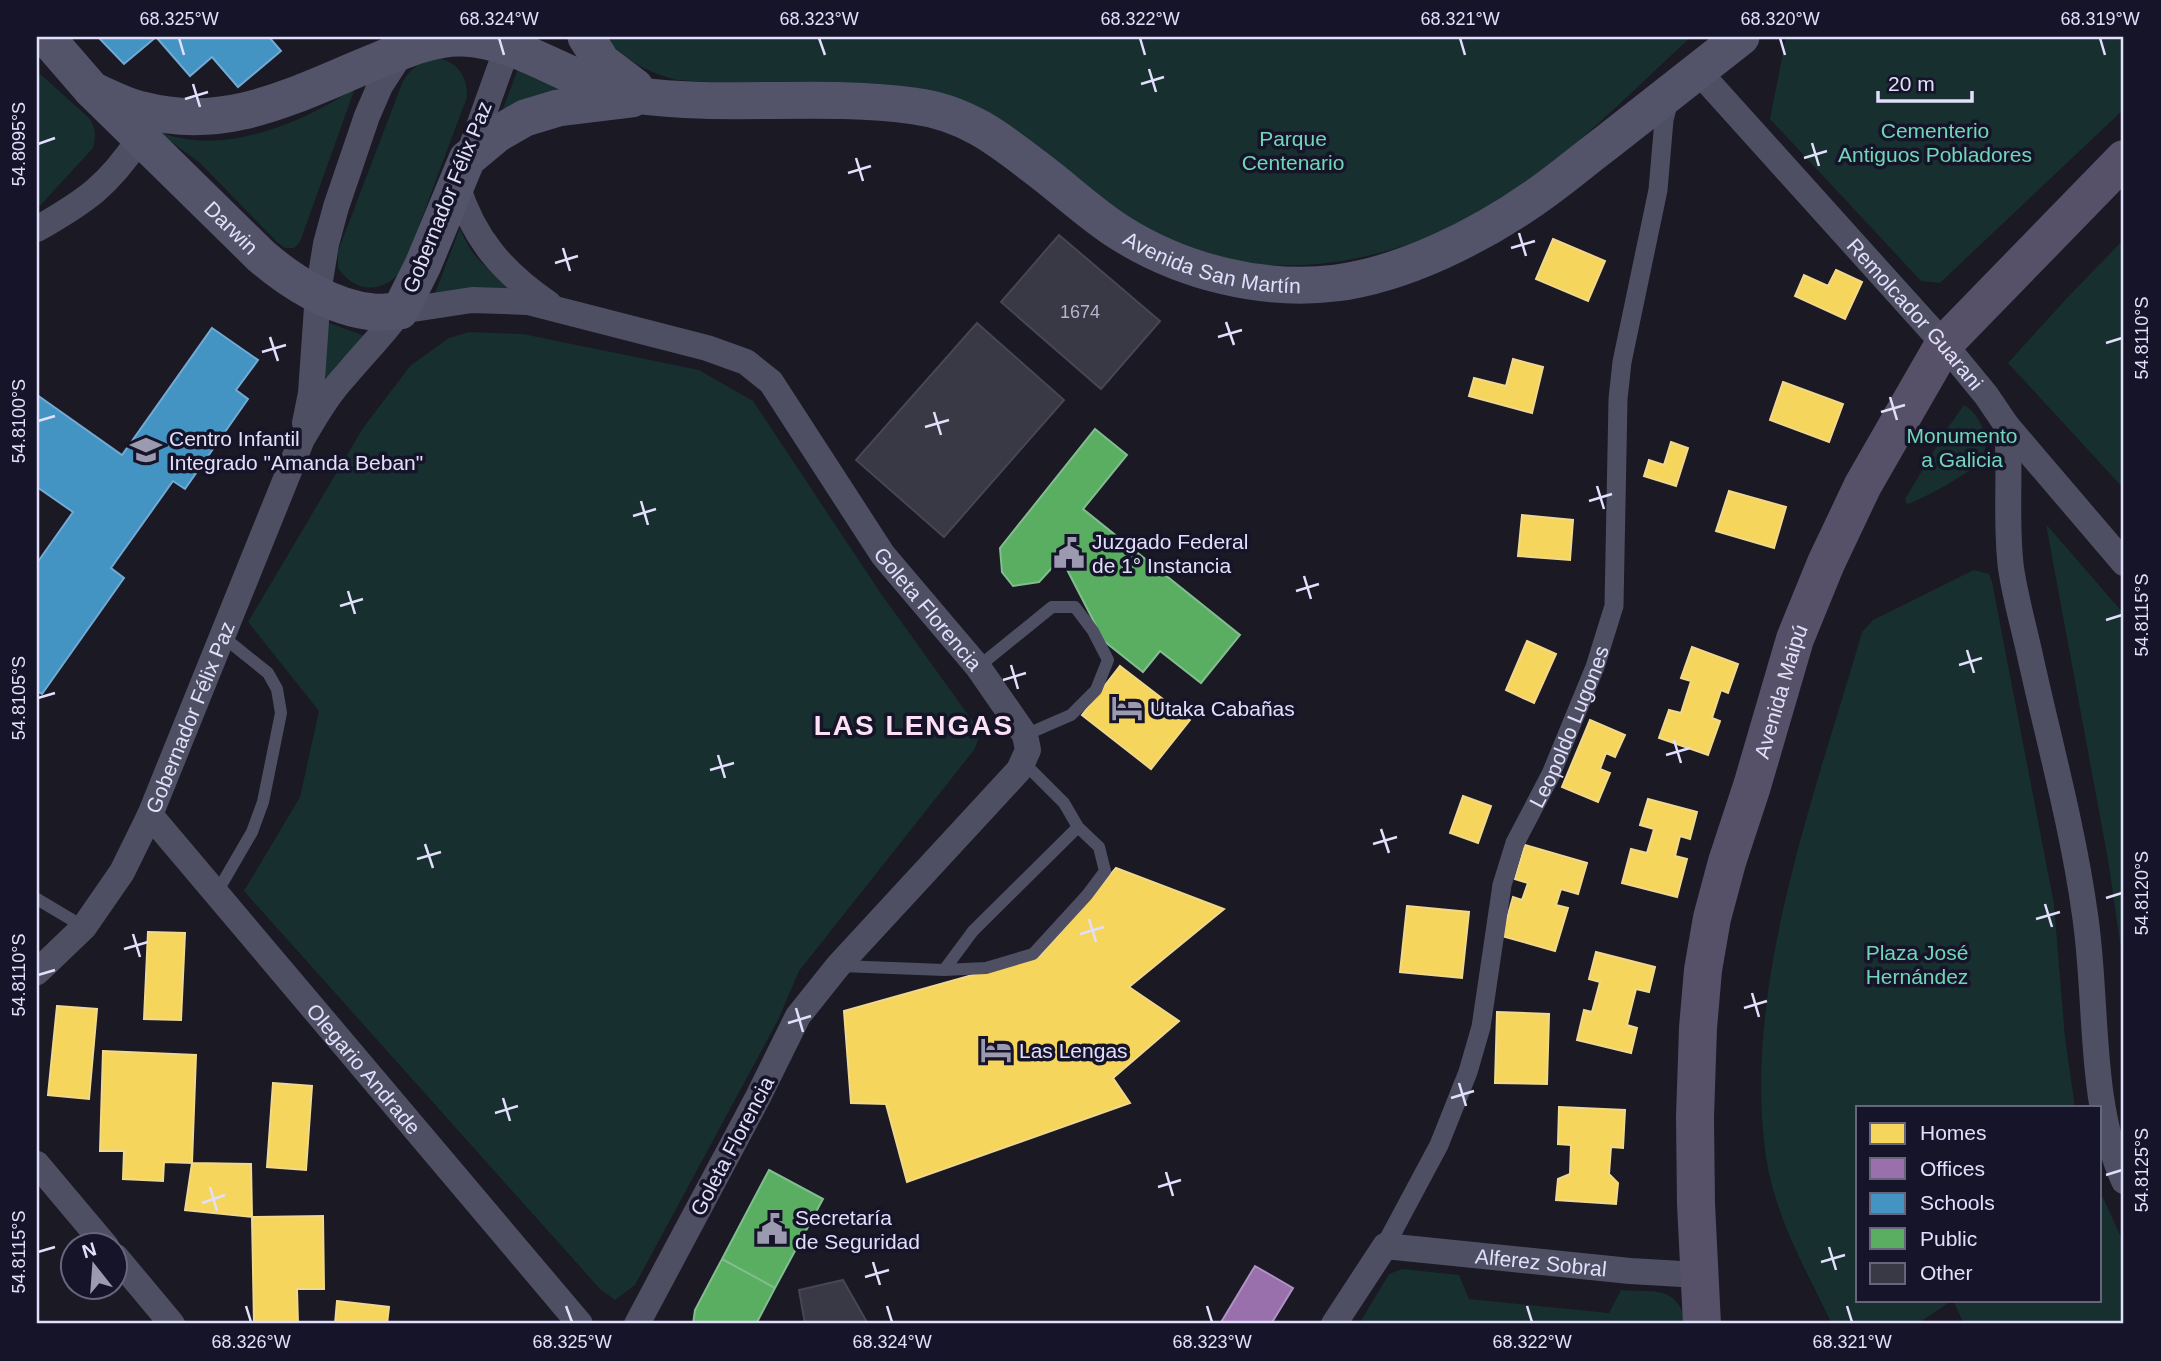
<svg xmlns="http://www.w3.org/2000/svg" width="2161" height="1361" viewBox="0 0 2161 1361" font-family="Arial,sans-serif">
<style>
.green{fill:#172f2e}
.homes{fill:#f6d55c;stroke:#f0d88c;stroke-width:2}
.offices{fill:#9970ab;stroke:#af91c3;stroke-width:2}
.schools{fill:#4393c3;stroke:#72aad4;stroke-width:2}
.public{fill:#5aae61;stroke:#82bd90;stroke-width:2}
.building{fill:#393845;stroke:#474556;stroke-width:2}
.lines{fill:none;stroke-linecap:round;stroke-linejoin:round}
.service{stroke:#4f4f64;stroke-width:12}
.pedestrian{stroke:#4f4f64;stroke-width:19}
.minor{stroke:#4f4f64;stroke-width:26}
.secondary{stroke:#535369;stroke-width:37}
.primary{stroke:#565068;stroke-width:38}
.ticks{fill:none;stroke:#e1dffc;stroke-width:2.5}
.labels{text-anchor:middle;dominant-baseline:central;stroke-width:7;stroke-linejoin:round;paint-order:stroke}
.number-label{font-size:18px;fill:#b7b5ce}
.park-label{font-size:21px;fill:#71d6b8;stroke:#161429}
.street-label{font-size:21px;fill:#e1dffc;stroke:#161429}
.poi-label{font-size:21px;fill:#e1dffc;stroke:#161429;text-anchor:start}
.district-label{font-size:28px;font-weight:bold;letter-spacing:2px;fill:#fce1f4;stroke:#161429}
.neatline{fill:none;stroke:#e1dffc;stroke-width:2.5}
.ticks-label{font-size:18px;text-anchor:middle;fill:#e1dffc}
</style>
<rect width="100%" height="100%" fill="#1a1924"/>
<path class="green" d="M605 37H1691C1642 82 1594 130 1542 172 1459 238 1337 281 1231 260 1194 252 1160 237 1128 218 1115 211 1102 199 1090 190 1046 155 1004 115 950 97L677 80C647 72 625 61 605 37Z
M1786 37H2124V109L1940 283 1921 281 1770 119Z
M437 58C457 61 468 77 467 97L404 266C387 294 356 295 338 268V251L403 81C411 68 421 61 437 58Z
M519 66 598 95 500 117Z
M37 71 90 119C96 129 96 136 93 148L37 209Z
M355 88 300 242 294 248H285L278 243 200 163 155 130C163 133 172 137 181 138 238 150 309 119 355 88Z
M460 228C474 264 493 273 523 293L434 296Z
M2124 239V489L2008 363 2067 298Z
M324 321 368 337 319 393Z
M469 332 523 334 699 370 753 401 882 595 974 723 979 738 974 750 799 971 778 1020 635 1285 615 1300 600 1289 244 891 300 797 319 711 248 622 363 428 410 366 449 338Z
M1964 405C1982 415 1993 446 1979 463 1971 472 1918 502 1907 504L1905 499 1949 426Z
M2046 524 2124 614V969L2108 860Z
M1974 570 1989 574 1992 582 2054 904 2065 1038 2075 1107H1858V1300H2100V1191L2124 1244V1324H1964L1953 1300 1917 1324H1832C1806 1270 1775 1217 1766 1157 1741 988 1816 792 1862 632L1873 620Z
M1402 1269 1459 1275 1469 1299 1609 1313 1621 1290C1656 1293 1676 1284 1687 1324H1359L1389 1274Z"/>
<path class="homes" d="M1553 239 1605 261 1588 301 1536 279Z
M1836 270 1862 282 1845 319 1795 296 1804 275 1828 286Z
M1513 359 1543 367 1532 413 1469 396 1474 378 1506 386Z
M1783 382 1843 404 1829 442 1770 420Z
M1671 442 1688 448 1676 486 1644 476 1649 460 1664 465Z
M1729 491 1786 507 1774 548 1716 531Z
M1522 515 1573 520 1570 560 1518 556Z
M1527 641 1556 654 1534 703 1506 690Z
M1692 647 1738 664 1728 693 1721 690 1712 718 1720 721 1708 755 1659 738 1669 710 1681 713 1691 681 1681 678Z
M1120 666 1190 720 1151 769 1082 715Z
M1590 720 1625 735 1615 757 1606 753 1600 769 1610 773 1598 802 1562 787Z
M1463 796 1491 806 1478 843 1450 833Z
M1648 799 1697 812 1690 839 1680 836 1675 856 1687 859 1677 897 1622 883 1631 849 1647 853 1654 829 1640 825Z
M1525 845 1587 863 1578 894 1561 889 1556 905 1568 908 1555 951 1502 936 1513 897 1522 900 1528 883 1515 879Z
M1116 868 1224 909 1129 987 1179 1021 1113 1078 1130 1103 907 1182 886 1104 851 1103 844 1011 1040 956Z
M1407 906 1469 912 1462 978 1400 972Z
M148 932 185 933 181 1020 144 1019Z
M1596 952 1655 967 1649 992 1636 989 1627 1025 1637 1028 1631 1053 1577 1040 1584 1010 1592 1012 1600 982 1589 979Z
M57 1006 97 1009 89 1099 48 1095Z
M1497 1012 1549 1014 1547 1084 1495 1083Z
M103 1051 196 1055 192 1163 164 1162 163 1181 123 1179 124 1151H100Z
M273 1083 312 1086 306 1170 267 1167Z
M1559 1107 1625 1110 1623 1148 1611 1147 1609 1174 1618 1183 1616 1204 1556 1200 1558 1179 1570 1174 1571 1145 1558 1144Z
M192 1163 251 1164 252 1217 185 1210Z
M323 1216 324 1289H297L298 1324H254L252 1217Z
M337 1301 389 1307 387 1324H335Z"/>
<path class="offices" d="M1255 1266 1293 1288 1271 1324H1220Z"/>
<path class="schools" d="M98 37H156L124 64Z
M156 37H269L281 51 238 87 212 57 190 76Z
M212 328 258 360 236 390 248 399 185 489 173 481 111 568 124 578 42 694 37 691V563L73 512 37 487V395L122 455Z"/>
<path class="public" d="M1095 429 1127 455 1083 509 1240 635 1201 683 1160 651 1143 672 1104 641 1061 558 1039 582 1013 586 1002 572 1000 548Z
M769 1170 823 1199 775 1288 722 1259Z
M722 1259 775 1288 756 1324H693L695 1310Z"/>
<path class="building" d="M1059 235 1160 321 1101 389 1001 302Z
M977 323 1064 400 944 537 856 460Z
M843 1280 868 1324H805L799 1290Z"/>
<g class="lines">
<path class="service" d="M978 667 1052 607H1075L1093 631 1108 660 1096 690 1071 715 1025 735
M216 894 252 832 263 802 281 713 277 689 268 673 222 636
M37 899 84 927
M841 966 944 970 973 931 1078 827 1064 803 1023 762
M944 970 986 968 1033 954 1087 895 1105 871 1099 847 1078 827"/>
<path class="pedestrian" id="s1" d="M1385 1246 1439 1145 1468 1072 1481 1027 1502 885 1515 843 1551 774 1595 667 1614 606 1618 399 1622 362 1658 190 1664 120 1670 96"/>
<g class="minor">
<path id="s2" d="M1698 71 1944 344 1986 395 2007 426 2124 563"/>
<path d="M468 157 511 37"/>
<path d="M457 185C474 240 503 272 549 304"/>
<path d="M37 229C86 201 108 186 140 138"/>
<path d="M305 423 311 393 318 293 326 244 336 207 367 116 380 86 404 49"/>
<path d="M2007 426C2011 473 2005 521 2011 568 2015 596 2023 624 2029 651 2048 738 2073 827 2085 915 2098 1001 2088 1101 2124 1181"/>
<path id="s3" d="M150 815 580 1324"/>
<path id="s4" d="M37 972 84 927 122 872 150 815 302 439C315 417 328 394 346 375 364 353 384 334 400 311L472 300 528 302 707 348 746 362 771 382 883 555 978 667 1025 735 1028 750 1019 770 838 966 798 1016 758 1097 637 1324"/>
<path d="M37 1164 106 1246"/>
<path d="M116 1257 172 1324"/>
<path id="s5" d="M1334 1324 1385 1246 1630 1271 1699 1275"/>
</g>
<g class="secondary">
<path id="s6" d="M46 37 92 90 261 256C291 282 332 308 373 312 381 313 391 311 400 311L423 265 467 159 497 134 525 118 558 108 632 99"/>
<path d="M586 37 602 62 635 87"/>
<path id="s7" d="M92 90C108 97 125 106 142 110 226 132 292 96 367 65 397 53 430 37 463 38 522 40 576 87 634 95 726 108 822 93 914 106 970 113 1005 144 1048 177 1071 195 1094 216 1119 232 1182 272 1262 292 1336 283 1404 274 1478 237 1534 198 1559 181 1582 161 1606 143 1651 108 1696 72 1741 37"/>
</g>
<path class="primary" id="s8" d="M1702 1324 1696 1204 1695 1117 1698 1028 1703 970 1712 918 1727 862 1752 786 1795 639 1826 563 1863 485 1944 344 2124 159"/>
</g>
<path class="ticks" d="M179 38 184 55M499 38 504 55M819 38 825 55M1140 38 1145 55M1460 38 1465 55M1780 38 1785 55M2100 38 2105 55M1149 69 1156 92M193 84 200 107M1141 84 1164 77M185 99 208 92M1812 143 1819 166M38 144 55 138M856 158 863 181M1804 158 1827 151M848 173 871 166M1519 233 1526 256M563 248 570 271M1511 248 1535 241M555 263 578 256M1226 322 1234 345M270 337 278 361M1218 337 1242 330M2106 343 2122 338M262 352 286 345M1890 397 1897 420M934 412 941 435M1881 412 1905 405M38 421 55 416M925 427 949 420M1597 486 1604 509M641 501 648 525M1589 501 1612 494M633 516 656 509M1304 576 1311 599M348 591 355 614M1296 591 1319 584M340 606 363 599M2106 620 2122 615M1967 650 1974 673M1011 665 1018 689M1959 665 1982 658M1003 680 1026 673M38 698 55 693M1674 740 1681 763M718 755 725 778M1666 755 1690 748M710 770 734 763M1381 829 1389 853M425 844 433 868M1373 844 1397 837M417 859 441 852M2106 898 2122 893M2045 904 2052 927M1089 919 1096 942M2036 919 2060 912M133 934 140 957M1080 934 1104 927M124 949 148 942M38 975 55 970M1752 993 1759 1017M796 1008 803 1032M1744 1008 1767 1001M788 1023 811 1016M1459 1083 1466 1106M503 1098 510 1121M1451 1098 1474 1091M495 1113 518 1106M1166 1172 1173 1196M2106 1175 2122 1170M210 1187 217 1211M1158 1187 1181 1180M202 1203 225 1195M1829 1247 1836 1270M38 1252 55 1247M873 1262 880 1285M1821 1262 1845 1255M865 1277 889 1270M246 1306 251 1322M566 1306 572 1322M887 1306 892 1322M1207 1306 1212 1322M1527 1306 1532 1322M1847 1306 1852 1322"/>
<defs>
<symbol id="school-bare" viewBox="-9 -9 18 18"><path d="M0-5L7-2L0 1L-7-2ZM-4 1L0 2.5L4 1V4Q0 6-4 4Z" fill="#9b9ab0" stroke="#161429" stroke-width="2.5" paint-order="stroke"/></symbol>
<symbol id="civic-bare" viewBox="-9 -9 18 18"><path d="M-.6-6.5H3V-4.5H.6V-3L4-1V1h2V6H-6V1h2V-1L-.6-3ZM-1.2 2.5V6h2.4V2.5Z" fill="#9b9ab0" stroke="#161429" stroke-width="2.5" paint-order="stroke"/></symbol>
<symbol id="hotel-bare" viewBox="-9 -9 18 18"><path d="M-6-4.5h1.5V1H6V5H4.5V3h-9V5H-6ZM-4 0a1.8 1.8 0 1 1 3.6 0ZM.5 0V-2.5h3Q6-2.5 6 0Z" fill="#9b9ab0" stroke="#161429" stroke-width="2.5" paint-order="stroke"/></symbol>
</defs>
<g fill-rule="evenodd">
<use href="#school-bare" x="124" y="428" width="44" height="44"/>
<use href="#civic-bare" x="1047" y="531" width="44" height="44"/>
<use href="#hotel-bare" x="1105" y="686" width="44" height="44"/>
<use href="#hotel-bare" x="974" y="1028" width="44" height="44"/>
<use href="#civic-bare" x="750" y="1207" width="44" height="44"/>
</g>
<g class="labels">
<g class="number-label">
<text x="1080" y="312">1674</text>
</g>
<g class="park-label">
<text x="1935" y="130">Cementerio<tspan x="1935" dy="24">Antiguos Pobladores</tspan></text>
<text x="1293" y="138">Parque<tspan x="1293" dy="24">Centenario</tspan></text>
<text x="1962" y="435">Monumento<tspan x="1962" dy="24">a Galicia</tspan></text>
<text x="1917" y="952">Plaza José<tspan x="1917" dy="24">Hernández</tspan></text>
</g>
<g class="street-label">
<text transform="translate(447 197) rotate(-68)">Gobernador Félix Paz</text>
<text stroke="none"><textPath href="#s6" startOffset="266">Darwin</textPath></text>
<text stroke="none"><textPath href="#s7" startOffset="1194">Avenida San Martín</textPath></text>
<text stroke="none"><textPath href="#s2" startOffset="326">Remolcador Guarani</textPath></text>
<text stroke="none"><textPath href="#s4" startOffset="1426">Goleta Florencia</textPath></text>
<text stroke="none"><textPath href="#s8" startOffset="644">Avenida Maipú</textPath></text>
<text stroke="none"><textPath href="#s4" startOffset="301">Gobernador Félix Paz</textPath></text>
<text stroke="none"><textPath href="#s1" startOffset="556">Leopoldo Lugones</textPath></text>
<text stroke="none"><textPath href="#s3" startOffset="332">Olegario Andrade</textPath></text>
<text transform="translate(732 1146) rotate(-62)">Goleta Florencia</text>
<text stroke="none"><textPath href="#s5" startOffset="250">Alferez Sobral</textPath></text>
</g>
<g class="poi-label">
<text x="169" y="438">Centro Infantil<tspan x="169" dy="24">Integrado "Amanda Beban"</tspan></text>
<text x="1092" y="541">Juzgado Federal<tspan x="1092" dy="24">de 1° Instancia</tspan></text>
<text x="1150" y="708">Utaka Cabañas</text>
<text x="1019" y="1050">Las Lengas</text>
<text x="795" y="1217">Secretaría<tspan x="795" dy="24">de Seguridad</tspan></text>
</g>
<g class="district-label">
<text x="914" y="725">LAS LENGAS</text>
</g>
</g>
<rect width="2161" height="1361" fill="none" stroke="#161429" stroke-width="77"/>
<rect x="1856" y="1106" width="245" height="196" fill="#161429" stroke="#67657d" stroke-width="2"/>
<rect x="1870" y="1123" width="35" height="21" fill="#f6d55c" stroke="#67657d" stroke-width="2"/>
<text x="1920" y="1140" font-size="21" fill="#e1dffc">Homes</text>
<rect x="1870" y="1158" width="35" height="21" fill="#9970ab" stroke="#67657d" stroke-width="2"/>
<text x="1920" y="1176" font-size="21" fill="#e1dffc">Offices</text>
<rect x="1870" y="1193" width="35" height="21" fill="#4393c3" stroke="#67657d" stroke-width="2"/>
<text x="1920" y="1210" font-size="21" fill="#e1dffc">Schools</text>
<rect x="1870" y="1228" width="35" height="21" fill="#5aae61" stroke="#67657d" stroke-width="2"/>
<text x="1920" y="1246" font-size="21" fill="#e1dffc">Public</text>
<rect x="1870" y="1263" width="35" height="21" fill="#393845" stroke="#67657d" stroke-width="2"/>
<text x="1920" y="1280" font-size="21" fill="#e1dffc">Other</text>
<g transform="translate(94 1266) rotate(343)"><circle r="33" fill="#161429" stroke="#67657d" stroke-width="2"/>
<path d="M0-5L12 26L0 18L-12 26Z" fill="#9b9ab0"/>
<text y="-10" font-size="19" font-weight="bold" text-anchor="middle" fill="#e1dffc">N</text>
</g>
<path d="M1878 91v10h94v-10" fill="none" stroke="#e1dffc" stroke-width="3.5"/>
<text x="1888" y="91" font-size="21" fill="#e1dffc" stroke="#161429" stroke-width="5" paint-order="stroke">20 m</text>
<rect x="38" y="38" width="2084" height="1284" class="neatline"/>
<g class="ticks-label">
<text x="179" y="25">68.325°W</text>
<text x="499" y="25">68.324°W</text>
<text x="819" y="25">68.323°W</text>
<text x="1140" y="25">68.322°W</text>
<text x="1460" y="25">68.321°W</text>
<text x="1780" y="25">68.320°W</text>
<text x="2100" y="25">68.319°W</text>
<text transform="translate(19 144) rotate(-90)" y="6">54.8095°S</text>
<text transform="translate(2142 338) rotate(-90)" y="6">54.8110°S</text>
<text transform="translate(19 421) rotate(-90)" y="6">54.8100°S</text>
<text transform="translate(2142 615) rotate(-90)" y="6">54.8115°S</text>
<text transform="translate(19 698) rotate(-90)" y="6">54.8105°S</text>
<text transform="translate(2142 893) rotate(-90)" y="6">54.8120°S</text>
<text transform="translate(19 975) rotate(-90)" y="6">54.8110°S</text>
<text transform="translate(2142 1170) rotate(-90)" y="6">54.8125°S</text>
<text transform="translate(19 1252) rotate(-90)" y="6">54.8115°S</text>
<text x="251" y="1348">68.326°W</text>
<text x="572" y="1348">68.325°W</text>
<text x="892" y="1348">68.324°W</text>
<text x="1212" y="1348">68.323°W</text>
<text x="1532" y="1348">68.322°W</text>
<text x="1852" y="1348">68.321°W</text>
</g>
</svg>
